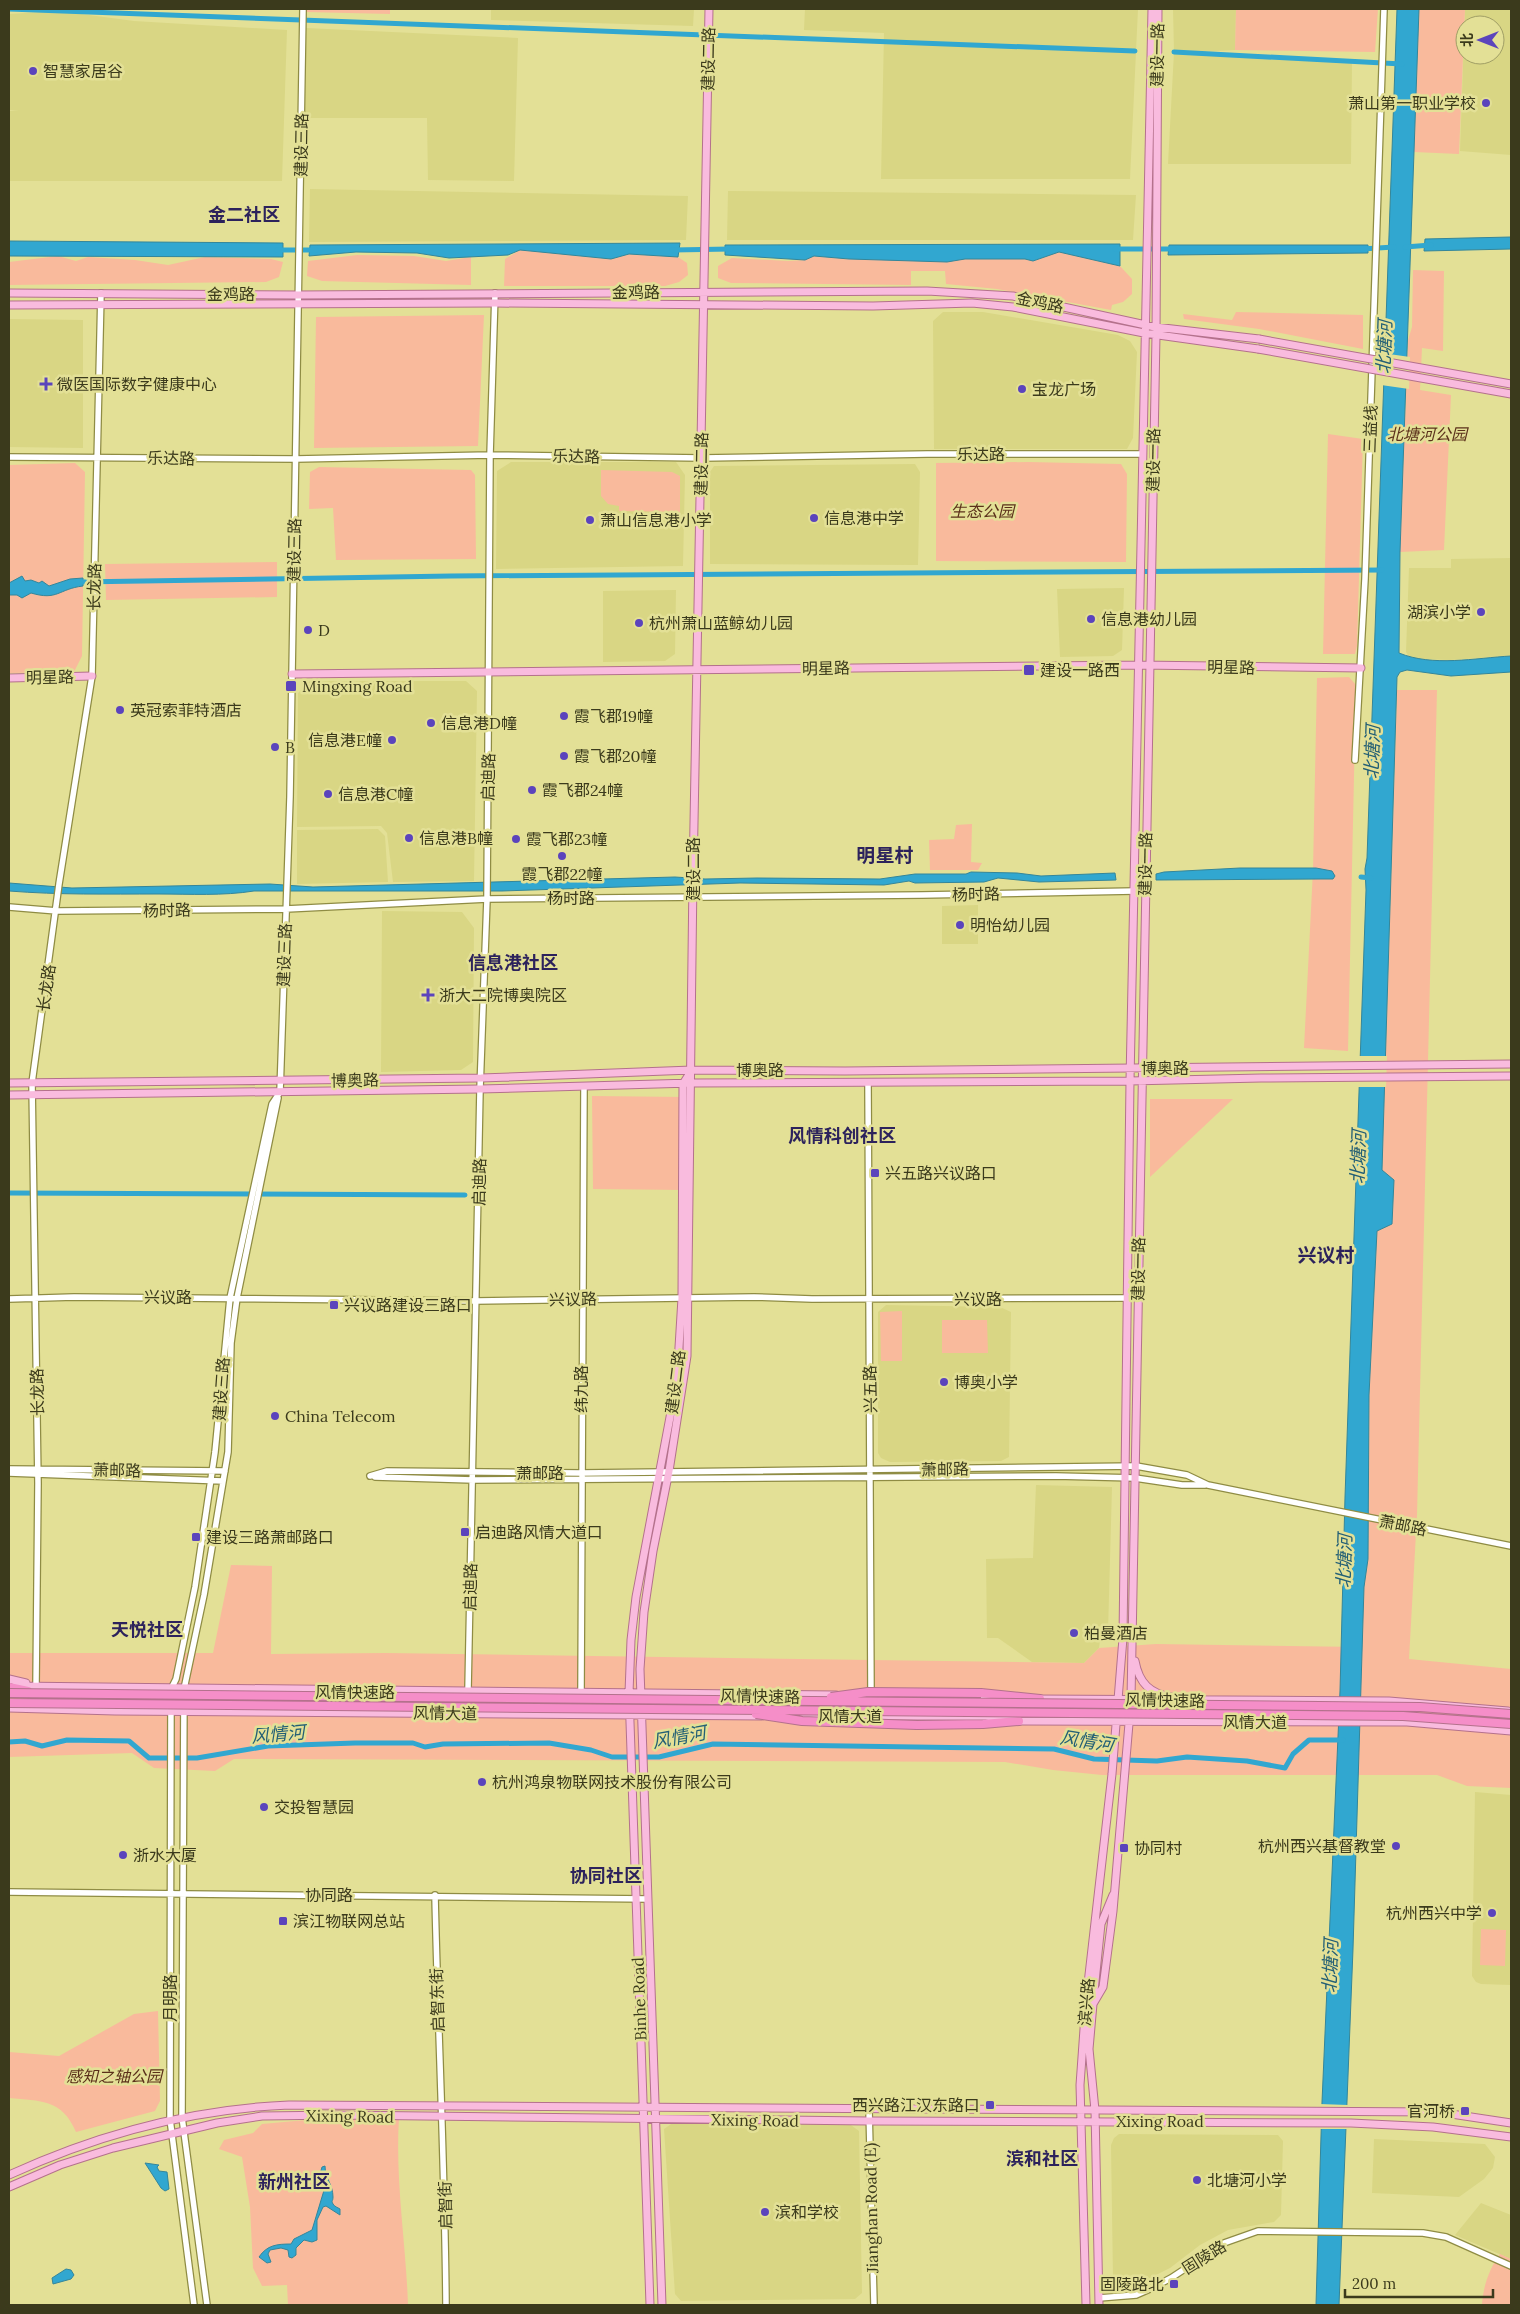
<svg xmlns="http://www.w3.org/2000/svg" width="1520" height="2314" viewBox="0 0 1520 2314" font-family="Lora,'Noto Sans SC',serif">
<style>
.built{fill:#d9d684;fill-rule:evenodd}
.green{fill:#f9ba9c}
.water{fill:#31a7d0;stroke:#34869a}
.pier{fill:#e3e096}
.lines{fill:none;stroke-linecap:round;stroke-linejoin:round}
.canal{stroke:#31a7d0;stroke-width:5}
.minor-casing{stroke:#8f8c44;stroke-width:8}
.major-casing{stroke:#b4718c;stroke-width:9}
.highway-casing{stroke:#b4718c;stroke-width:10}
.minor{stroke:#fff;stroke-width:5.5}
.major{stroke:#f9bbde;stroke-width:7}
.highway{stroke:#f58ec8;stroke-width:8}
.major-bridge-casing{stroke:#b4718c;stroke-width:9;stroke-linecap:butt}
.highway-bridge-casing{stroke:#b4718c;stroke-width:10;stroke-linecap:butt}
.major-bridge{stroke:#f9bbde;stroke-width:7}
.highway-bridge{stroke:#f58ec8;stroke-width:8}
.poi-dot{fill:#5b44bc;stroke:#e3e096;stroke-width:2}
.labels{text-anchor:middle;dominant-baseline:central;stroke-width:5;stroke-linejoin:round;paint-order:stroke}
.street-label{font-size:16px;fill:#3b3a1c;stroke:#e3e096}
.poi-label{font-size:16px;fill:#3b3a1c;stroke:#e3e096;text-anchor:start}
.park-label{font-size:16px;font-style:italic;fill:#5b301b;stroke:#e3e096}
.neighbourhood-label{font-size:18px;font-weight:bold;fill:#2c225c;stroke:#e3e096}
.water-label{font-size:18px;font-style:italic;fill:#235f75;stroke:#e3e096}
.quarter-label{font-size:19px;font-weight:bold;fill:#2c225c;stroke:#e3e096}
</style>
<rect width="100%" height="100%" fill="#e3e096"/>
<path class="built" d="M491 9H694L693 26 491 20Z
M805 9H1138L1130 179H881L884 33 804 30Z
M1173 9H1236L1235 50 1182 53 1352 62 1351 164H1168L1174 52Z
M1465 9H1511V155L1460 151ZM1465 25H1495V55H1465Z
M59 11 134 21 287 30 282 181H9V111H19L9 110V14Z
M306 28 518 38 514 181 428 180 427 118H305Z
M310 189 688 196 686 240 309 242Z
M728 191 1136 195 1133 240H727Z
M943 312H983L1118 335 1130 341 1137 352 1133 438 1127 449H934L933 321Z
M9 319 83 320V448L9 447Z
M511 462H676L685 475 683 566 496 569 497 471Z
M915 464 920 472 918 565 710 564V472L714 466Z
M1511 558V656L1450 660 1416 659 1409 657 1406 652 1409 568H1451V559Z
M1124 588 1122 650 1113 656 1060 657 1057 589Z
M676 590 675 654 665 661 603 662V591Z
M310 681H466L477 691 474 881 393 882 387 833 381 826 297 827 298 693Z
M378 829 385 836 388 882 297 884V830Z
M978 905V944H942V906Z
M382 911 462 912 474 928 473 1062 461 1070 381 1072Z
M886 1305 1000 1307 1011 1312 1009 1457 1001 1461 890 1462 881 1458 878 1453V1312Z
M1036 1485 1112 1487 1108 1632 1101 1633 1099 1648 1084 1663 1032 1662 998 1638H987L986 1559 1033 1558Z
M1475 1792 1511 1795V1985L1481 1984 1476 1982 1472 1976Z
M674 2122 848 2123 859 2131 862 2293 855 2299 681 2301 675 2294 664 2129Z
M1119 2134 1278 2135 1283 2141 1281 2215 1274 2222 1228 2230 1200 2245 1170 2268 1146 2280 1125 2287 1120 2286 1113 2279 1111 2145 1114 2138Z
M1374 2139 1485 2144 1495 2157 1493 2168 1484 2179 1459 2197 1372 2193Z
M1481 2203 1511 2215V2259L1455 2235Z"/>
<path class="green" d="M306 9H390V14L306 12Z
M1236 9H1378L1375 52 1235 50Z
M1419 9H1465L1459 154 1414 152Z
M520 250 611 259 629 254 678 257 687 263 688 275 679 282 665 286H504L505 259Z
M1059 252 1120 266 1132 279V294L1123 302 1112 305 1111 310 997 289 946 284 945 271H911V285L731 283 718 278V266L732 258 788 261 805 260 814 256 849 259H1025L1033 261Z
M357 255 414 256 446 261 471 257V285L322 281 307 276 308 261Z
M58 256 76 261 88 257 135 260 168 265 205 257 271 259 283 262 279 277 266 282 9 285V262Z
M1413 270 1444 271 1443 351 1422 348 1420 390 1451 395 1444 550 1400 552 1408 340 1412 327Z
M1236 312 1363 315V349L1259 329 1184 319 1183 314 1232 320Z
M484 315 478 446 314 448 316 317Z
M1328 434 1363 439 1357 646 1355 654H1323Z
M1028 462 1121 464 1127 474 1126 562 936 561V463Z
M75 463 85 472 82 656 74 672 9 673V465Z
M319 467 471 470 475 475 476 559 336 560 333 508 309 509 310 472Z
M601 470 672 472 680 476V512L619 511V506L608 504 601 496Z
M277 562V597L106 600 105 564Z
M1349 677 1356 685 1348 1051 1304 1048 1313 870 1317 678Z
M1397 690H1437L1417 1515 1409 1659 1511 1669V1788L1467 1786 1437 1775H1102L1053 1770 1005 1762 234 1759 215 1771 154 1768 132 1753 9 1757V1653H213L231 1565 272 1566 271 1654 386 1653 1084 1663 1099 1648 1156 1644 1362 1647 1364 1587 1368 1559 1369 1395 1377 1230 1392 1223 1394 1180 1382 1170Z
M972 824 971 862 982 863 978 870H930L929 840 954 839 956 825Z
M592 1096 686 1097 684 1190 593 1189Z
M1150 1099H1233L1150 1177Z
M902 1311V1361H881L880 1312Z
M942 1320H987L988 1353H942Z
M1481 1929 1506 1930 1505 1966 1480 1965Z
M158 2011 160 2101 155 2111 76 2132C62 2099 41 2101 9 2098V2052L59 2056 134 2014Z
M399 2118C395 2181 406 2243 408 2305H288L287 2285 262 2286 253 2268 250 2207 242 2157 219 2149 224 2140 253 2133 262 2124 306 2120Z
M1500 2254 1511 2259V2305H1482C1483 2287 1489 2269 1500 2254Z"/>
<path class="water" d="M1397 9H1419L1400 552 1399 653C1433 667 1475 658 1511 656V672L1451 676 1407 670 1400 672 1397 677 1382 1170 1394 1180 1392 1224 1377 1231 1369 1395 1368 1559 1364 1587 1353 1949 1339 2305H1316L1322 2102 1340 1691 1345 1497 1366 890 1365 869 1367 858Z
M1511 237V249L1424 251 1425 239Z
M9 241 283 243V257L9 256Z
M680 243 678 257 629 254 611 259 520 250 508 255 449 258 417 253 356 252 309 256 310 245Z
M1120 244V266L1059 252 1033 261 1025 259H965L947 262 849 259 814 256 805 260 725 255V245Z
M1169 245H1368V253L1168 255Z
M22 576 25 581 31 580 39 583 42 581 49 586 70 579 83 578V586C58 589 58 601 31 593L22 598 17 595H9V583Z
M1240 868H1316L1332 871 1335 876 1333 879H1321L1156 880V874L1164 872Z
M971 872 1017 873 1041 876 1115 873 1116 880 1039 882 998 878 984 882 915 883 909 881 884 885 740 883 502 891H254C223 896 190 894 158 894 108 894 59 895 9 891V883L72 888 270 884 313 887 675 877 705 879 757 878 880 879 915 874H966Z
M145 2163 159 2165 157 2167 159 2171 167 2172 169 2189 165 2191 161 2188Z
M325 2166C325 2178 333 2185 333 2197 333 2202 331 2200 333 2204 335 2207 337 2207 340 2209V2215L326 2206 323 2207 317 2220V2240L312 2242 304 2240 296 2248V2255L292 2258 289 2257 288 2250 281 2248 270 2250 268 2254 271 2262 267 2263 259 2257C267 2245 277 2244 291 2244L294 2239 312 2230 325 2187 320 2174 322 2167Z
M66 2269 71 2270 74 2275 71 2279 53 2284 52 2278Z"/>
<path class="pier" d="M1382 353 1410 357 1409 389 1381 385Z
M1357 1056H1387L1386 1087H1356Z
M1319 2104 1348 2105 1347 2129H1319Z"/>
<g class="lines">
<path class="canal" d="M9 9 1135 51
M1174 52 1402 64
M1405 247 1431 245
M1115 249H1174
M1362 249 1394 247
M277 250H316
M672 250 731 249
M78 582 451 576 1382 570
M1361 877 1371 878
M9 1193 465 1195
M9 1742 25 1741 42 1746 67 1740 129 1741 149 1758H197L268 1746 355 1743H413L425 1747 443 1744 549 1743 591 1750 612 1757H659L713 1744 1054 1749 1094 1759 1157 1761 1187 1757 1247 1761 1285 1768 1293 1754 1309 1740H1343"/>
<defs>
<path id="minor" d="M9 457 296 459 490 455 702 458 927 454H1143
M1355 760 1365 579 1384 9
M9 907 57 911 286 909 487 899 922 895 1135 891
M868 1083 871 1696
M9 1299 74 1297 476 1301 754 1297 812 1299 1128 1298
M9 1469 225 1471
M9 1473 223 1481
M370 1476 387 1471 581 1473 1136 1466 1187 1475 1208 1485 1511 1546
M375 1477 473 1480 1056 1476 1135 1478 1182 1485H1205
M36 1686 38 1483 32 1083 59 884 92 676 101 293
M468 1690 480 1089 487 899 490 455 495 293
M581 1692 584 1086
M9 1892 648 1899
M435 1895C438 2032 445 2169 446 2305
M869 2110 874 2305
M1099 2298 1136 2295 1152 2288 1171 2278 1224 2243 1258 2231 1423 2233 1446 2237 1511 2266
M194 2305 170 2119 171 1689 176 1679 195 1587 215 1452 230 1298 272 1104 280 1092 290 797 303 9
M207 2305 182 2117 184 1689 204 1595 228 1452 231 1343 237 1298 278 1098"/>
<path id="major" d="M9 293 297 295 927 291 1013 296 1155 327 1259 339
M9 305 494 303 873 306 972 303 1013 307 1144 333 1258 349
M292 674 1139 665 1361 668
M9 678 92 676
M9 1083 481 1078 692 1070 845 1071 1511 1064
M9 1095 480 1089 692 1083 1130 1081 1261 1078 1511 1076
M1135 1661C1139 1683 1150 1694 1172 1697
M9 1679 26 1683
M15 1686 836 1695
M875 1696 1006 1699
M1035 1699 1389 1701 1508 1711
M9 1708 115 1711 762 1716
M787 1716H986L1019 1721 1407 1722 1511 1731
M1093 2001 1101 1924 1113 1895
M9 2175C98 2134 191 2109 289 2105L1438 2112 1511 2123
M9 2187 60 2165 113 2148 217 2123 262 2116 339 2115 869 2121 1351 2123 1433 2127 1511 2137
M650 2305 629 1693 631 1640 636 1597 677 1380 682 1298 683 1084 692 1070
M662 2305 640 1669 644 1612 653 1551 669 1471 687 1356 693 877 709 9
M1086 2305 1080 2085 1086 2001 1112 1774 1123 1638 1130 1081 1152 9
M1099 2305 1095 2110 1089 2049 1093 2004 1103 1987 1113 1911 1131 1700 1156 335 1158 9"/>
<path id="highway" d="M9 1687 28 1691
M981 1693 1040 1699
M917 1725 983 1724 1019 1721"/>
</defs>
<use href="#minor" class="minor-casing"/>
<use href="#major" class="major-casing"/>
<use href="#highway" class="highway-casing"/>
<use href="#minor" class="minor"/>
<use href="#major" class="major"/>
<use href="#highway" class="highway"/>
<defs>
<path id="major-bridge" d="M1259 339 1511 384
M1258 349 1511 394"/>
<path id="highway-bridge" d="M9 1693 1420 1707 1511 1714
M831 1697 868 1692 981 1693
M9 1703 1403 1716 1511 1724
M756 1714 802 1721 917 1725"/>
</defs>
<use href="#major-bridge" class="major-bridge-casing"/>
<use href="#highway-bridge" class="highway-bridge-casing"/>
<use href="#major-bridge" class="major-bridge"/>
<use href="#highway-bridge" class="highway-bridge"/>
</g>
<g class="poi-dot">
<circle cx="33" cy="71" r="5"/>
<circle cx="1486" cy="103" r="5"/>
<path d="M43.5 376.5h5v5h5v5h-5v5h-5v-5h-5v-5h5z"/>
<circle cx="1022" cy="389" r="5"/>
<circle cx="814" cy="518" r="5"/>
<circle cx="590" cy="520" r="5"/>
<circle cx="1481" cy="612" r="5"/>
<circle cx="1091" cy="619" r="5"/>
<circle cx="639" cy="623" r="5"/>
<circle cx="308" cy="630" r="5"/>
<rect x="1023" y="664" width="12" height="12" rx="2.5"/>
<rect x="285" y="680" width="12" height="12" rx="2.5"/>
<circle cx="120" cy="710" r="5"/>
<circle cx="564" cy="716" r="5"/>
<circle cx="431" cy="723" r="5"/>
<circle cx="392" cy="740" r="5"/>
<circle cx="275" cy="747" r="5"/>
<circle cx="564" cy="756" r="5"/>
<circle cx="532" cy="790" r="5"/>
<circle cx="328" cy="794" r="5"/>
<circle cx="409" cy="838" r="5"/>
<circle cx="516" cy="839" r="5"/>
<circle cx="562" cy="856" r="5"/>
<circle cx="960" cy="925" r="5"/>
<path d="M425.5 987.5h5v5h5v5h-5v5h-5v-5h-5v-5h5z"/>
<rect x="870" y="1168" width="10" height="10" rx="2.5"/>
<rect x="329" y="1300" width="10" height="10" rx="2.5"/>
<circle cx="944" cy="1382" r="5"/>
<circle cx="275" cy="1416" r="5"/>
<rect x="460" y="1527" width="10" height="10" rx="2.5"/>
<rect x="191" y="1532" width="10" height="10" rx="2.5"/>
<circle cx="1074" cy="1633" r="5"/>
<circle cx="482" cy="1782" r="5"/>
<circle cx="264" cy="1807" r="5"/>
<circle cx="1396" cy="1846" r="5"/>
<rect x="1119" y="1843" width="10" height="10" rx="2.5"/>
<circle cx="123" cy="1855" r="5"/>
<circle cx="1492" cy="1913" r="5"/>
<rect x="278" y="1916" width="10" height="10" rx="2.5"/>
<rect x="985" y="2100" width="10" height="10" rx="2.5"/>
<rect x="1460" y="2106" width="10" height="10" rx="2.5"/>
<circle cx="1197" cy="2180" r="5"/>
<circle cx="765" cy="2212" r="5"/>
<rect x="1169" y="2279" width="10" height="10" rx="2.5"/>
</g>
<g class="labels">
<g class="street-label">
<text transform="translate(1157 55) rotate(-89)">建设一路</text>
<text transform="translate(708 59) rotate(-89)">建设二路</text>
<text transform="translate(301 145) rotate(-89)">建设三路</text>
<text x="636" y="292">金鸡路</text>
<text x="231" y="294">金鸡路</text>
<text transform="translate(1040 302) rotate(12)">金鸡路</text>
<text transform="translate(1370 429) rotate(-88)">三益线</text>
<text x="981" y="454">乐达路</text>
<text transform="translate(576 456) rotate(1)">乐达路</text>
<text transform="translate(171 458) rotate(1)">乐达路</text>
<text transform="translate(1153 460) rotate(-89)">建设一路</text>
<text transform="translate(701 464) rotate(-89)">建设二路</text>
<text transform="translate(294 550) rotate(-89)">建设三路</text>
<text transform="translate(94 587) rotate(-89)">长龙路</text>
<text transform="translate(1231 667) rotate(1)">明星路</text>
<text transform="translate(826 668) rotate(-1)">明星路</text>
<text transform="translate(50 677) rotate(-1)">明星路</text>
<text transform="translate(488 777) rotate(-89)">启迪路</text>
<text transform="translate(1145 864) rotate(-89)">建设一路</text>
<text transform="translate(693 869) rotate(-90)">建设二路</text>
<text transform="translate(976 894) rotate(-1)">杨时路</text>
<text x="571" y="898">杨时路</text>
<text transform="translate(167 910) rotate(-1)">杨时路</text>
<text transform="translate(284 955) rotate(-88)">建设三路</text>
<text transform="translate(46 988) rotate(-82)">长龙路</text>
<text x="1165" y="1068">博奥路</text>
<text x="760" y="1070">博奥路</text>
<text transform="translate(355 1080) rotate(-1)">博奥路</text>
<text transform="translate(479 1182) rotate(-89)">启迪路</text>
<text transform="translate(1138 1269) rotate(-89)">建设一路</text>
<text x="168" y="1297">兴议路</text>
<text transform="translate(573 1299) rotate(-1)">兴议路</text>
<text x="978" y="1299">兴议路</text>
<text transform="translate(675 1382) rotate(-83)">建设二路</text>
<text transform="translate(221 1389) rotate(-86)">建设三路</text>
<text transform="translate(581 1389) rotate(-90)">纬九路</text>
<text transform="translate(870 1389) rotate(-91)">兴五路</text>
<text transform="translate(37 1392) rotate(-91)">长龙路</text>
<text transform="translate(945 1469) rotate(-1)">萧邮路</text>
<text transform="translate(117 1470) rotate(1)">萧邮路</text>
<text x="540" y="1473">萧邮路</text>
<text transform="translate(1403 1525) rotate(11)">萧邮路</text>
<text transform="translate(470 1587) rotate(-89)">启迪路</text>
<text x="355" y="1692">风情快速路</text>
<text transform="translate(760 1696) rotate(1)">风情快速路</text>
<text transform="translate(1165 1700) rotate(1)">风情快速路</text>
<text transform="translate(445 1713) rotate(1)">风情大道</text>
<text x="850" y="1716">风情大道</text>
<text x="1255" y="1722">风情大道</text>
<text x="329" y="1895">协同路</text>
<text transform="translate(170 1998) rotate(-90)">月明路</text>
<text transform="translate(639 1999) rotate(-92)">Binhe Road</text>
<text transform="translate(437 2000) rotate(-92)">启智东街</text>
<text transform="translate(1086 2002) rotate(-85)">滨兴路</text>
<text transform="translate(350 2116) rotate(1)">Xixing Road</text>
<text transform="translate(755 2120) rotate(1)">Xixing Road</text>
<text x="1160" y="2121">Xixing Road</text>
<text transform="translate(445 2205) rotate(-91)">启智街</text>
<text transform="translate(871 2208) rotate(-91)">Jianghan Road (E)</text>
<text transform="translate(1204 2257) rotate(-32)">固陵路</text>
</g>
<g class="poi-label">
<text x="43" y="71">智慧家居谷</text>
<text x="1476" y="103" text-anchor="end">萧山第一职业学校</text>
<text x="57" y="384">微医国际数字健康中心</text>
<text x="1032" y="389">宝龙广场</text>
<text x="824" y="518">信息港中学</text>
<text x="600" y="520">萧山信息港小学</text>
<text x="1471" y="612" text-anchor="end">湖滨小学</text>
<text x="1101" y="619">信息港幼儿园</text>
<text x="649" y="623">杭州萧山蓝鲸幼儿园</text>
<text x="318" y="630">D</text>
<text x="1040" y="670">建设一路西</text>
<text x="302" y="686">Mingxing Road</text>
<text x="130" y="710">英冠索菲特酒店</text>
<text x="574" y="716">霞飞郡19幢</text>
<text x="441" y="723">信息港D幢</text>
<text x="382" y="740" text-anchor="end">信息港E幢</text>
<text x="285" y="747">B</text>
<text x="574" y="756">霞飞郡20幢</text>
<text x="542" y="790">霞飞郡24幢</text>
<text x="338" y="794">信息港C幢</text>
<text x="419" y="838">信息港B幢</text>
<text x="526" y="839">霞飞郡23幢</text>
<text x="562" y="874" text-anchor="middle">霞飞郡22幢</text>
<text x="970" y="925">明怡幼儿园</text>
<text x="439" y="995">浙大二院博奥院区</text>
<text x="885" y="1173">兴五路兴议路口</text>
<text x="344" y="1305">兴议路建设三路口</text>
<text x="954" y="1382">博奥小学</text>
<text x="285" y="1416">China Telecom</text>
<text x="475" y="1532">启迪路风情大道口</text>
<text x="206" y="1537">建设三路萧邮路口</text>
<text x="1084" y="1633">柏曼酒店</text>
<text x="492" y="1782">杭州鸿泉物联网技术股份有限公司</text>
<text x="274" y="1807">交投智慧园</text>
<text x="1386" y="1846" text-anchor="end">杭州西兴基督教堂</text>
<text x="1134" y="1848">协同村</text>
<text x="133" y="1855">浙水大厦</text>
<text x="1482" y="1913" text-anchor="end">杭州西兴中学</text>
<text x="293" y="1921">滨江物联网总站</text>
<text x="980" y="2105" text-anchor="end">西兴路江汉东路口</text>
<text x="1455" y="2111" text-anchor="end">官河桥</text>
<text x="1207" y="2180">北塘河小学</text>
<text x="775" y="2212">滨和学校</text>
<text x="1164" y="2284" text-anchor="end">固陵路北</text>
</g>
<g class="park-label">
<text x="1427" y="434">北塘河公园</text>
<text x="982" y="511">生态公园</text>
<text x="114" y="2076">感知之轴公园</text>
</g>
<g class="neighbourhood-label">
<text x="244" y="214">金二社区</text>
<text x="513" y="962">信息港社区</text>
<text x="842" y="1135">风情科创社区</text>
<text x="147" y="1629">天悦社区</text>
<text x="606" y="1875">协同社区</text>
<text x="1042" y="2158">滨和社区</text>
<text x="294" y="2181">新州社区</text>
</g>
<g class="water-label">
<text transform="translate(1384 347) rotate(-88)">北塘河</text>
<text transform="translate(1372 752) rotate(-88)">北塘河</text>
<text transform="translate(1358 1157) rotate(-88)">北塘河</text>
<text transform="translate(1344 1561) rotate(-88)">北塘河</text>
<text transform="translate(278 1734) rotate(-5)">风情河</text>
<text transform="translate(679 1737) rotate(-10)">风情河</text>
<text transform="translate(1087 1741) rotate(9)">风情河</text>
<text transform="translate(1330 1966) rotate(-88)">北塘河</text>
</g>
<g class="quarter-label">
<text x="885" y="855">明星村</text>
<text x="1326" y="1255">兴议村</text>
</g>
</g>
<rect width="1520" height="2314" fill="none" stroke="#3b3a1c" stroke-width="20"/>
<g transform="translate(1480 40) rotate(270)"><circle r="24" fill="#e3e096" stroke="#a09e65"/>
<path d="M0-4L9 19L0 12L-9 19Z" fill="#5b44bc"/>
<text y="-8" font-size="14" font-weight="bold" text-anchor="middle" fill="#3b3a1c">北</text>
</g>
<path d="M1345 2289v8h148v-8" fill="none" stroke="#3b3a1c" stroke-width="2.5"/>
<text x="1352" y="2289" font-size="15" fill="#3b3a1c" stroke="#e3e096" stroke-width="4" paint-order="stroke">200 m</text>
</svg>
